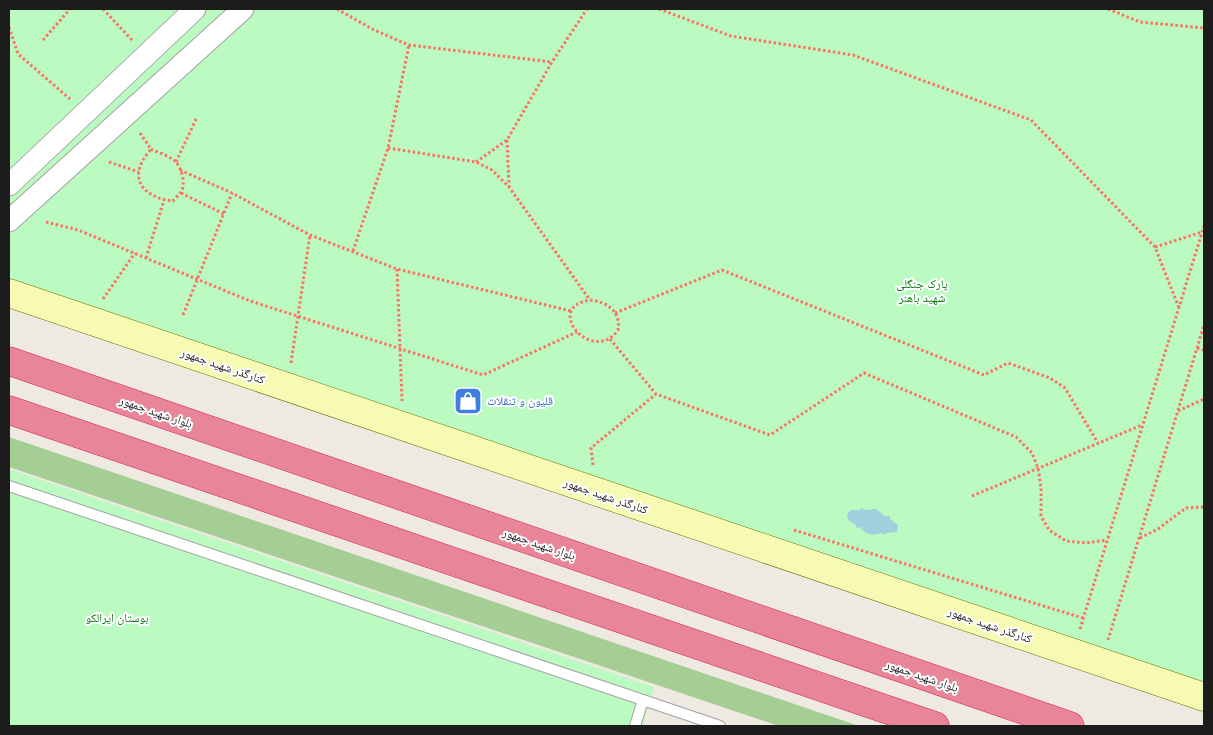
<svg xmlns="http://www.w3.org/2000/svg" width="1213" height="735" viewBox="0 0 1213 735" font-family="Arial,'Noto Naskh Arabic',sans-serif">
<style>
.forest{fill:#a5ce94}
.park{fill:#bbfac0}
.water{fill:#a0cfdd}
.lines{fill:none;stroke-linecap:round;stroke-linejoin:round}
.lane-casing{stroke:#a3a3a3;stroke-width:12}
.street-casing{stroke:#a3a3a3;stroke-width:23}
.secondary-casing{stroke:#677302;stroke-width:29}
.highway-casing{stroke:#da2060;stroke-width:29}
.path{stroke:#fc7263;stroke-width:3;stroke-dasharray:2.5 2.5;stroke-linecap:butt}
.lane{stroke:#fff;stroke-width:10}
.street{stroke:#fff;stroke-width:21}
.secondary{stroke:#f7fab2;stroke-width:28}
.highway{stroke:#e88698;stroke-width:28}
.labels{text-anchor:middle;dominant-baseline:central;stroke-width:4;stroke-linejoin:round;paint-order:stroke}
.park-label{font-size:12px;fill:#097b12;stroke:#fff}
.street-label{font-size:12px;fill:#1c1c1c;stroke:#fff}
.shop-label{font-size:12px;fill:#366cbe;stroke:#fff;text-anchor:start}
</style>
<rect width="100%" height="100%" fill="#eee9e1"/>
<path class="forest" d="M9 437 859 726H779L9 467Z"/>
<path class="park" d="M9 9H1204V683L9 280Z
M9 469 654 687 643 726H9Z"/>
<path class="water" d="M861 508 865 510 876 509 885 516H890V519L898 525 897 532 886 533 884 535 881 533C872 536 866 535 860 527L856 528V525L848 520 847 514 851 510H860Z"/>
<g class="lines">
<defs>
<path id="lane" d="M9 486 643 700 635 726
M643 700 720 726"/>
<path id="street" d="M9 185 195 9
M9 221 243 9"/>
<path id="secondary" d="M9 293 1204 697"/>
<path id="highway" d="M9 361 1070 726
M9 410 935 726"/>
</defs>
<use href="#lane" class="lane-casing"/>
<use href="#street" class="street-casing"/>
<use href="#secondary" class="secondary-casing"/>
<use href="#highway" class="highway-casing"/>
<path class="path" d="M103 9 132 40
M337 9 374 30 409 45 552 62
M659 9 731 36 853 55 1031 120 1155 247 1179 308
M1108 9 1140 22 1204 28
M9 27 18 54 70 99
M43 40 70 9
M140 133 151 149
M507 140 509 186
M388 148 476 162 492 170 509 187 590 300
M151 149C159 153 170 156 176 162 182 169 186 184 181 192 179 195 175 198 173 201 152 199 130 186 142 162 144 158 148 153 151 149Z
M109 162 139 172
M176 162 197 117
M476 162 507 140 552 62 587 9
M180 170 232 193 310 235 397 269 571 311
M181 193 224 214
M46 222 78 230 250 301 483 375 577 332
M1155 247 1202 232
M353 251 388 148 409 45
M146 258 164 200
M397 269 402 401
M103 299 135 253
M590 300C607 302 621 311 618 330 593 366 542 307 590 300Z
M615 313 722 270 984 375 1008 363 1050 378 1065 388 1098 443
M183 315 232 193
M610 339 656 394 770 435 864 373 1016 437 1032 453 1038 468 1041 487V516L1049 530 1066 541 1086 543 1107 540
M1197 348 1204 350
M291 363 310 235
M1178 411 1204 399
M593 465 591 448 656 394
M972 496 1142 425
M794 530 1083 618
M1140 538 1158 529 1186 508 1204 507
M1080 629 1204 226
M1108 640 1204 325"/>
<use href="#lane" class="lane"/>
<use href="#street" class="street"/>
<use href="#secondary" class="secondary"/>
<use href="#highway" class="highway"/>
</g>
<defs>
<symbol id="shop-square" viewBox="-11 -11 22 22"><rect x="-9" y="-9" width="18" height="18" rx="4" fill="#3f7fe0" stroke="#fff"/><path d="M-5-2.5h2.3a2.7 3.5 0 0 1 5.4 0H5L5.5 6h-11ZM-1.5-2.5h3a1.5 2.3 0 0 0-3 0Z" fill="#fff"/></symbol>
</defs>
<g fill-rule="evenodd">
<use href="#shop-square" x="452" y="385" width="32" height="32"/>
</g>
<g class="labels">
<g class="park-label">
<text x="922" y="284">پارک جنگلی<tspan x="922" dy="14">شهید باهنر</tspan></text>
<text x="117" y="618">بوستان ایرالکو</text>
</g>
<g class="street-label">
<text transform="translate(223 366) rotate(19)">کنارگذر شهید جمهور</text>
<text transform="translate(156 412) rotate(19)">بلوار شهید جمهور</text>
<text transform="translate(606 496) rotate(19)">کنارگذر شهید جمهور</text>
<text transform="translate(539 544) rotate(19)">بلوار شهید جمهور</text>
<text transform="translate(990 625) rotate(19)">کنارگذر شهید جمهور</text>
<text transform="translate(922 676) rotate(19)">بلوار شهید جمهور</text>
</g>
<g class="shop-label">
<text x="487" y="401">قلیون و تنقلات</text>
</g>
</g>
<rect width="1213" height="735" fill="none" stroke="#1c1c1c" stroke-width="20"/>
</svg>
